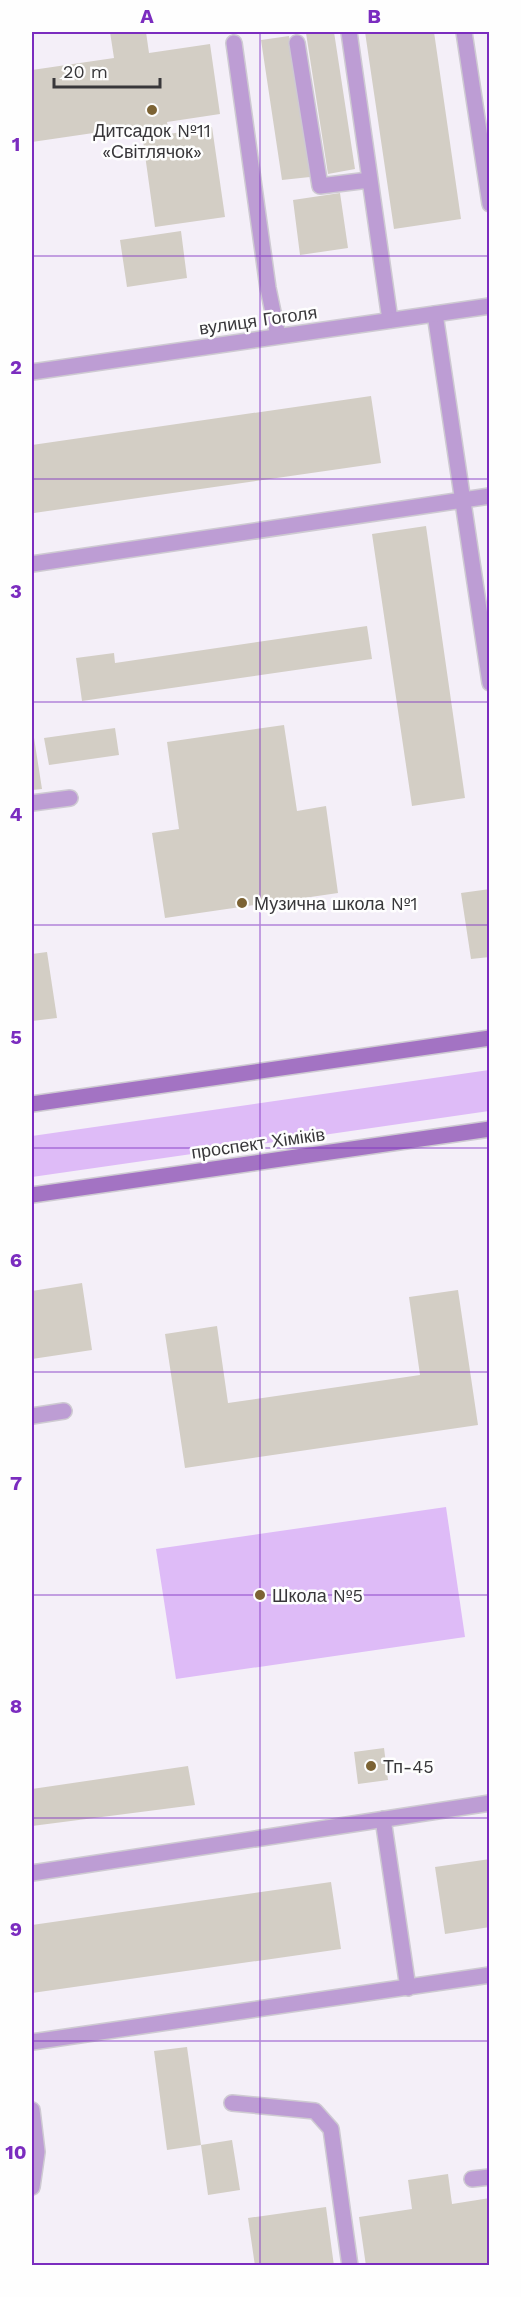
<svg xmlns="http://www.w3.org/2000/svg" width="521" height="2297" viewBox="0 0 521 2297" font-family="'Work Sans',sans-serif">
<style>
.grass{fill:#debbf7}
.building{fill:#d3cec5}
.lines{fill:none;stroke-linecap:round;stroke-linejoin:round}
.service-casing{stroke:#cecad2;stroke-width:18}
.minor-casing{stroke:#cecad2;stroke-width:18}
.secondary-casing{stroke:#cecad2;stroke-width:18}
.service{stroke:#bd9dd4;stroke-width:15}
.minor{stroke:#bd9dd4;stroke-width:15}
.secondary{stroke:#a373c3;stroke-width:15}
.grid{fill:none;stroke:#7b2cbf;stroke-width:1.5;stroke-opacity:0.55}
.poi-dot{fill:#7c6334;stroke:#fefefe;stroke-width:2}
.labels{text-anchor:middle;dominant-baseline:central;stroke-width:5;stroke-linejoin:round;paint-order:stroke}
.poi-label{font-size:18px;fill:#38373a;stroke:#fefefe;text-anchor:start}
.street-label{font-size:18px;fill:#38373a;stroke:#fefefe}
.neatline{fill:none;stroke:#7b2cbf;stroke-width:2}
.grid-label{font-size:20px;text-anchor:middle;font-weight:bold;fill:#7b2cbf}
</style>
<rect width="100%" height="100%" fill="#f4eff8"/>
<path class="grass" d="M489 1070V1111L32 1177V1136Z
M446 1507 465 1637 176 1679 156 1549Z"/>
<path class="building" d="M110 32H146L149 53 210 44 220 114 167 122 169 134 212 127 225 217 155 227 141 126 32 142V70L114 58Z
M334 32 355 169 328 174 306 33Z
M365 32H434L461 219 394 229Z
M289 36 310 177 282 180 261 40Z
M340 193 348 248 300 255 293 200Z
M181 231 187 278 127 287 120 240Z
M371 396 381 463 34 513 32 445Z
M426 526 465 798 412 806 372 534Z
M367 626 372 659 82 701 76 658 114 653 115 663Z
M32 725 42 789 32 790Z
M284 725 297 811 326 806 338 893 165 918 152 833 179 829 167 742Z
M115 728 119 755 49 765 44 738Z
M490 889V957L471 959 461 893Z
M47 952 57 1018 32 1021V954Z
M82 1283 92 1350 32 1359V1291Z
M458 1290 478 1425 185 1468 165 1334 217 1326 228 1403 420 1375 409 1297Z
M384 1748 388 1780 358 1784 354 1752Z
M188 1766 195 1805 32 1826V1789Z
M490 1859V1927L445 1934 435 1867Z
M331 1882 341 1949 32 1993V1925Z
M187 2047 201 2145 232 2140 240 2190 208 2195 201 2145 167 2150 154 2051Z
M448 2174 452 2204 490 2198V2266H366L359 2217 412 2209 408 2180Z
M326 2207 334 2266H255L248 2218Z"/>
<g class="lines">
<defs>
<path id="service" d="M349 32 390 320
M464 32 490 204
M234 43 268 288 278 336
M297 43 320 186 369 180
M435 314 490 683
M32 564 490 496
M32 803 70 798
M32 1416 64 1411
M383 1819 408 1988
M32 1873 490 1803
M32 2042 490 1975
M232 2103 315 2111 331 2129 350 2266
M32 2110 37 2152 32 2187
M472 2179 490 2177"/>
<path id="minor" d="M32 372 490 306"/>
<path id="secondary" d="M32 1104 490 1038
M32 1195 490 1129"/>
</defs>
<use href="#service" class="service-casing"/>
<use href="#minor" class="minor-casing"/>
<use href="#secondary" class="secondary-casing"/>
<use href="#service" class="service"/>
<use href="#minor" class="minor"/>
<use href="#secondary" class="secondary"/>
</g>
<path class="grid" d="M260 32V2266M32 256H490M32 479H490M32 702H490M32 925H490M32 1148H490M32 1372H490M32 1595H490M32 1818H490M32 2041H490"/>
<g class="poi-dot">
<circle cx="152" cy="110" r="6"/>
<circle cx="242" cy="903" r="6"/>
<circle cx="260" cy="1595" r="6"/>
<circle cx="371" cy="1766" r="6"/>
</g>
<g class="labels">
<g class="poi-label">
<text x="152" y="130" text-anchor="middle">Дитсадок №11<tspan x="152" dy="21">«Світлячок»</tspan></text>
<text x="254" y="903">Музична школа №1</text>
<text x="272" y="1595">Школа №5</text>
<text x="383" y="1766">Тп-45</text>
</g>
<g class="street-label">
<text transform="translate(258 320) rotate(-8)">вулиця Гоголя</text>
<text transform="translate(258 1143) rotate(-8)">проспект Хіміків</text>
</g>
</g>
<rect width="521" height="2297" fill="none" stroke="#fefefe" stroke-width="66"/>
<path d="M54 78v9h106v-9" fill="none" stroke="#38373a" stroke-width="3"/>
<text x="63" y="78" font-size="18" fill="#38373a" stroke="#fefefe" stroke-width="4.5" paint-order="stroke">20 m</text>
<rect x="33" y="33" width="455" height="2231" class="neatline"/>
<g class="grid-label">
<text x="147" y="23">A</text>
<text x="374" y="23">B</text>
<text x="16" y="151">1</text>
<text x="16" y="374">2</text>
<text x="16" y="598">3</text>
<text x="16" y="821">4</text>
<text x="16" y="1044">5</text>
<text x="16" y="1267">6</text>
<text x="16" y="1490">7</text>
<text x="16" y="1713">8</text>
<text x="16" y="1936">9</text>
<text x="16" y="2159">10</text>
</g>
</svg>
